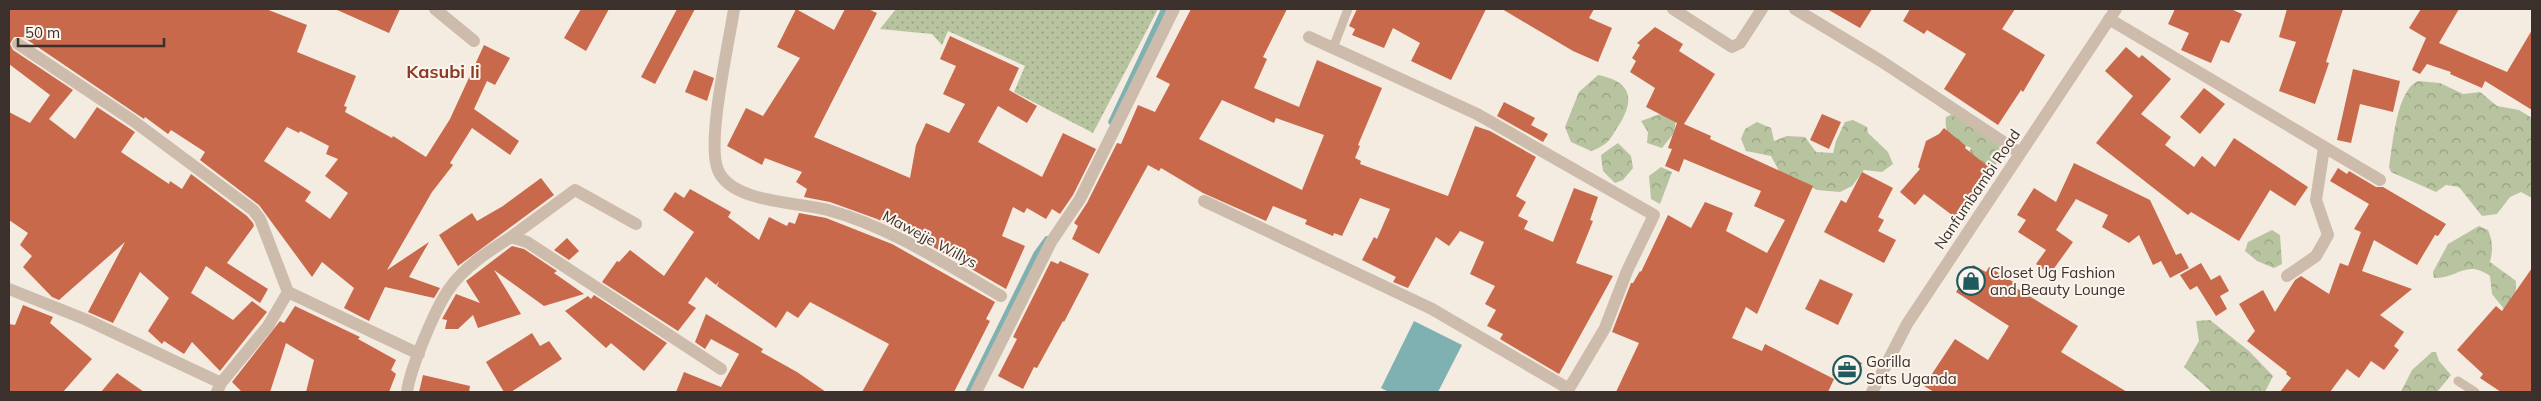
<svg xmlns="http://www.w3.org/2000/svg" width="2541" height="401" viewBox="0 0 2541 401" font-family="Mulish,sans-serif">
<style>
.grass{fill:url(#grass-dots)}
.forest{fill:url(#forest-crowns)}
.water{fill:#7fb0b2}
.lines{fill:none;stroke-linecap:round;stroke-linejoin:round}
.stream{stroke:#7fb0b2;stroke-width:5.5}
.building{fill:#c8694b;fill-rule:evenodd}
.service{stroke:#cdbbac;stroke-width:9}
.minor{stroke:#cdbbac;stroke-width:12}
.tertiary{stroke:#cdbbac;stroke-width:12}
.labels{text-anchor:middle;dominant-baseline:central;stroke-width:4;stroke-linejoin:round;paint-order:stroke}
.street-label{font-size:15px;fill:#3b302b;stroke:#fbf5ee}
.poi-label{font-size:15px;fill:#3b302b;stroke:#fbf5ee;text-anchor:start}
.quarter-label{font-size:18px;font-weight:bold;fill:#8c3b22;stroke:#fbf5ee}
</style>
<defs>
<pattern id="grass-dots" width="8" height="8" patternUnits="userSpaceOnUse" patternTransform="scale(1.25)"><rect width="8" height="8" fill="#b8c4a0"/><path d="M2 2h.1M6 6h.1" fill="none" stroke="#97a083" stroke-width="1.8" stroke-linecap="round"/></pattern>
<pattern id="forest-crowns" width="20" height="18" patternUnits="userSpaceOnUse" patternTransform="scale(1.25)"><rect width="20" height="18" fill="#b8c4a0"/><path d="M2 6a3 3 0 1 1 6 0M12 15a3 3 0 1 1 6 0" fill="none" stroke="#97a083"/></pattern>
</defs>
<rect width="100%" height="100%" fill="#f4ebe1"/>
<path class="grass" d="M896 9H1158L1093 133 1014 92 1025 66 948 31 942 45 932 34 880 29Z"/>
<path class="forest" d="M1598 75C1630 81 1636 98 1619 125 1615 130 1611 140 1605 144 1601 147 1596 149 1591 151L1571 142 1565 127 1579 92Z
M2418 81 2440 83 2463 94 2480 92 2497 106 2519 110 2532 118V198L2521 192 2510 197 2497 214 2482 216 2459 187 2446 185 2436 192 2391 172 2389 167C2393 144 2396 91 2418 81Z
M1663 113 1676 120 1674 133 1662 148 1647 143 1648 132 1641 121Z
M1955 113 1998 143 2002 156 1994 167 1964 163 1971 148C1956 141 1943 135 1946 117Z
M1853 120 1867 127 1868 133 1888 152 1893 164 1882 172 1864 170 1852 186 1840 192 1817 190 1779 171 1771 156 1746 151 1741 139 1745 129 1757 122 1771 128 1774 141 1787 136 1805 137 1816 152 1833 153 1836 141 1845 122Z
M1618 143 1631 156 1633 168 1623 180 1615 183 1603 171 1601 155Z
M1661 167 1672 172 1660 204 1651 199 1649 176Z
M2479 226 2488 230C2493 242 2493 250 2490 262L2516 281 2515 304 2504 309 2492 294 2490 276C2465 259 2458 279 2434 278L2433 272 2448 244Z
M2272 230 2280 235 2282 264 2274 268 2257 261 2245 251 2248 242Z
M2210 320 2249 351 2273 376 2265 392H2212L2184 367 2199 341 2196 321Z
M2432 352H2436L2439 361 2451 375 2437 392H2401L2412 370Z"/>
<path class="water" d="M1414 321 1462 345 1438 392H1389L1381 388Z"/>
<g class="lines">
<path class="stream" d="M1111 122 1164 9
M968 392 1036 254 1047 239"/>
</g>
<path class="building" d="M9 9H266L307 25 297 52 356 76 344 106 347 107 345 112 392 138 393 136 426 157 450 119 484 45 510 58 495 85 487 81 474 109 519 141 510 155 472 128 450 163 453 165 432 192 387 270 429 242 409 277 440 288 434 298 385 287 369 321 344 308 354 288 322 262 312 277 259 205 200 160 205 152 171 130 168 134 145 117 144 119 23 37H14L10 44 13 50 73 90 49 119 75 139 97 107 135 132 121 152 169 184 170 181 182 189 191 174 247 216 253 223 254 226 227 263 268 289 260 303 206 266 191 293 233 320 252 301 267 312 220 371 192 342 184 354 164 341 162 344 148 331 169 298 140 272 113 323 88 312 125 242 59 300 52 297 23 267 32 256 20 245 28 233 9 220V112L30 123 50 95 9 64ZM287 127 299 133 300 131 329 146 326 154 338 159 325 176 348 193 330 219 305 201 311 192 264 161Z
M335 9H400L389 33Z
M581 9H609L586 51 564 38Z
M677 9H695L655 84 641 77Z
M796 9 834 30 845 9H868L877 13 814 137 910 178 916 145 926 123 949 133 965 104 943 94 956 66 940 59 950 36 1019 68 1009 90 1037 106 1027 123 998 106 978 142 1042 177 1063 133 1096 149 1073 195 1060 214 1052 209 1046 219 1027 208 1024 213 1013 207 1002 236 1025 246 1006 289 921 240 877 219 830 202 804 197 807 189 796 182 802 172 765 158 762 165 727 146 746 108 763 116 800 58 777 47Z
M1191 9H1287L1263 57 1267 59 1254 88 1299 107 1317 60 1382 88 1358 145 1360 146 1355 158 1361 161 1360 164 1448 196 1475 126 1490 131 1536 157 1516 196 1526 202 1518 216 1528 221 1524 229 1553 242 1574 188 1598 197 1590 220 1593 221 1576 263 1613 276 1559 374 1500 339 1503 334 1487 326 1496 310 1485 304 1495 286 1470 274 1484 242 1460 231 1449 246 1436 237 1408 288 1393 282 1396 277 1362 260 1374 237 1377 239 1390 209 1360 198 1342 236 1334 233 1333 236 1305 224 1307 220 1273 206 1266 221 1203 193 1161 168 1159 171 1148 165 1099 254 1072 239 1078 226 1074 223 1087 203 1117 143 1121 144 1138 105 1155 112 1170 84 1156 77ZM1222 100 1274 123 1276 118 1324 135 1302 190 1199 139Z
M1357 9H1486L1451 80 1411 61 1420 43 1393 28 1384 48 1352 35 1355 29 1349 26Z
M1502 9H1594L1589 18 1612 28 1598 62 1573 51Z
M1827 9H1872L1860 28Z
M1910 9H2015L2002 29 2045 55 2023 92 2021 90 1998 125 1944 89 1966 54 1927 30 1924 34 1903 21Z
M2175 9H2231L2242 14 2229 43 2221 40 2211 63 2181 50 2189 33 2168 24Z
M2287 9H2343L2326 62 2329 63 2315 104 2279 91 2296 42 2279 37Z
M2421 9H2459L2439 43 2507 72 2532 30V110L2485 81 2482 88 2450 74 2451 72 2427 64 2420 74 2412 70 2426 38 2409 28Z
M1655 27 1683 44 1679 51 1715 74 1684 124 1711 136 1710 139 1813 186 1757 314 1746 307 1732 338 1762 351 1765 344 1834 379 1828 392H1616L1639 343 1612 332 1631 283H1633L1640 271 1641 272 1668 215 1691 228 1705 202 1733 213 1726 231 1767 253 1785 220 1754 206 1761 191 1684 159 1679 172 1665 166 1672 149 1668 148 1677 123 1646 107 1655 88 1630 72 1636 61 1632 58 1640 45 1637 43Z
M2126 47 2139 58 2142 55 2171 79 2141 114 2171 137 2165 145 2194 167 2202 156 2215 167 2234 138 2308 187 2295 206 2270 190 2239 241 2191 212 2188 215 2096 143 2133 96 2105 71Z
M2353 69 2400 81 2393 112 2360 104 2351 143 2337 140Z
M694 70 714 78 707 101 685 92Z
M2204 88 2225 104 2200 134 2180 117Z
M1504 102 1535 118 1531 125 1548 134 1543 142 1497 116Z
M1822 114 1841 122 1829 149 1810 140Z
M1944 128 1966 146 1965 148 1991 169 1956 218 1924 194 1915 205 1900 192 1920 169 1918 167 1926 141 1939 134Z
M2074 163 2150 200 2176 255 2181 253 2189 268 2170 278 2161 261 2153 265 2139 235 2129 243 2102 227 2108 215 2076 199 2056 230 2073 242 2050 274 2036 264 2046 250 2018 232 2026 220 2017 215 2034 188 2056 202Z
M2338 168 2347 174 2349 171 2376 187H2383L2446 224 2438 236 2435 235 2417 265 2374 240 2362 271 2412 289 2380 315 2404 332 2394 346 2399 350 2384 370 2371 361 2359 378 2347 369 2330 392H2280L2291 378 2286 374 2287 372 2247 341 2255 331 2239 304 2263 290 2275 312 2295 280 2301 276 2329 294 2340 263 2348 266 2361 232 2354 229 2369 204 2330 181Z
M1862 172 1893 188 1878 217 1884 220 1878 231 1896 240 1884 263 1824 232 1841 200 1846 203Z
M541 178 554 195 458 266 439 235 472 213 477 221 503 206Z
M690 189 731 212 728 217 759 240 769 217 787 226 789 222 795 224 799 213 826 218 892 244 995 302 986 319 990 321 954 392H862L889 344 810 302 798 318 787 311 776 328 717 286 719 281 716 285 706 277 688 303 696 308 678 331 602 282 617 261 619 262 630 250 664 276 694 232 663 210 675 192 684 198Z
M567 238 579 251 569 260 554 250Z
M512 246 524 249 557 271 554 273 584 294 544 306 494 270 521 314 478 328 473 315 458 329H445L447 320 442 319 456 294 480 303 466 281Z
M1051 261 1058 264 1060 261 1089 274 1064 322 1063 321 1037 368 1034 367 1023 389 998 376 1017 339 1013 337Z
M2201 263 2211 280 2220 275 2229 291 2220 296 2227 309 2216 316 2197 286 2190 290 2180 275Z
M1973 265 1986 272 1989 267 2015 283 2013 286 2078 326 2061 352 2127 392H1934L1924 386 1955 339 1988 360 2009 326 1956 292Z
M2532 268V392H2501L2480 378 2483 374 2457 350 2496 306 2502 311Z
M1820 279 1853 294 1838 325 1805 309Z
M594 295 667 343 644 371 611 343 606 348 565 311 588 296 591 299Z
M23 305 53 317 50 323 92 359 63 392H9V324L15 325Z
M295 306 360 337 358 339 396 360 391 370 396 374 389 392H306L314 360 286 343 270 392H242L232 382 280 321 284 323Z
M706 314 763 349 761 352 797 372 826 392H676L684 372 721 387 739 354 711 339 705 349 695 342Z
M532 333 540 346 549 341 562 359 511 392H504L486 362Z
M1844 355 1862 363 1851 385 1832 375Z
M117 373 144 392H101Z
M423 375 470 386 469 392H419Z"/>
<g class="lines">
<path class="service" d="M1333 48 1348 9
M2458 381 2475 392"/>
<path class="minor" d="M435 9 474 41
M734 9C729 43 706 142 718 170 731 203 799 202 828 210 890 227 946 264 1001 296
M1673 9 1732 47 1740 43 1762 9
M1795 9 1881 61 2020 153
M2109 19 2380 180
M1309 37 1477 114 1654 215 1627 271 1605 328 1567 392
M18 44 132 120 253 210 260 219 288 292 419 354
M1204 201 1432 309 1569 389
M511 237 575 190 636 224
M2287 276 2316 256 2328 235 2316 200 2324 148
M9 289 87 320 221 383
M217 392 221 383 268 326 288 292
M407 392C410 369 435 309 449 289 464 267 489 251 511 237L527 242 721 369
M976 392 1051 242 1080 199 1174 9"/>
<path class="tertiary" d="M1872 392 1907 324 2116 9"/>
</g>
<defs>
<symbol id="shop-ring" viewBox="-11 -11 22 22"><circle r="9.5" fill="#fbf5ee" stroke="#1f5a5e" stroke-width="1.5"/><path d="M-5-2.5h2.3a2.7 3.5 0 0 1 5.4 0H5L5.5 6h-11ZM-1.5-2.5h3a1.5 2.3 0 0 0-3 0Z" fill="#1f5a5e"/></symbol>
<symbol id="office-ring" viewBox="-11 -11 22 22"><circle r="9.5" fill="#fbf5ee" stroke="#1f5a5e" stroke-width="1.5"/><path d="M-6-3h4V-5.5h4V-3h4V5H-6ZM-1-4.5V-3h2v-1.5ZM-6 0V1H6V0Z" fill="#1f5a5e"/></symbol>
</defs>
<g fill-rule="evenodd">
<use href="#shop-ring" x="1955" y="265" width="32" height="32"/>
<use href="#office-ring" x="1831" y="354" width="32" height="32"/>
</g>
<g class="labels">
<g class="street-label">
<text transform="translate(1977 189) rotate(-56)">Nanfumbambi Road</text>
<text transform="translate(930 239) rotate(28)">Mawejje Willys</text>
</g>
<g class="poi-label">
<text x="1990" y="272">Closet Ug Fashion<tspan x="1990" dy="17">and Beauty Lounge</tspan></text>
<text x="1866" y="361">Gorilla<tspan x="1866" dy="17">Sats Uganda</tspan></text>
</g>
<g class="quarter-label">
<text x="443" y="71">Kasubi Ii</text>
</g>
</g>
<rect width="2541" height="401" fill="none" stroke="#3b302b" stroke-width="20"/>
<path d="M18 38v8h146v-8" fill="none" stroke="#3b302b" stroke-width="2.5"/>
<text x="25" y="38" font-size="15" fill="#3b302b" stroke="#fbf5ee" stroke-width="4" paint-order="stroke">50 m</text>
</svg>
